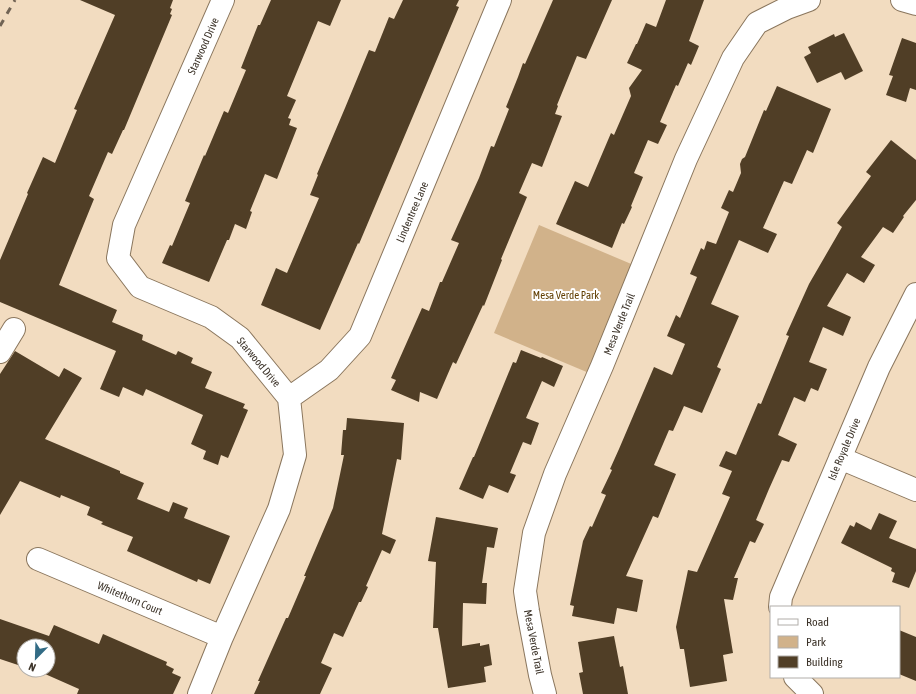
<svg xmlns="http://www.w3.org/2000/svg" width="916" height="694" viewBox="0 0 916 694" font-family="'Asap Condensed',sans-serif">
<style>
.green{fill:#d1b28a}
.building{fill:#503e26}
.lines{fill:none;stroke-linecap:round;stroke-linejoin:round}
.minor-casing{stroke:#8a765d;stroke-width:24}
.minor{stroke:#fff;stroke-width:22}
.rail{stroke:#716455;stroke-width:3;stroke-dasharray:7 7;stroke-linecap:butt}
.labels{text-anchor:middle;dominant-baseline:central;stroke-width:4;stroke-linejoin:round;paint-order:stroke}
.street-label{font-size:11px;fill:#3d342a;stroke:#fff}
.park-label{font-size:11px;fill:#603d00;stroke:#fff}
</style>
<rect width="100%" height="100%" fill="#f2dcc0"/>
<path class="green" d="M539 225 636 266 589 373 494 333Z"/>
<path class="building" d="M80 0H173L170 8 172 9 170 14 172 15 124 130H123L112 154 108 152 89 196 94 199 59 285 117 310 112 322 143 335 142 340 176 355 178 351 193 358 191 363 212 372 205 388 245 404 243 408 248 410 228 458 221 455 218 465 203 459 206 451 191 444 203 415 146 389 143 396 123 387 119 397 100 389 116 351 0 302V260L28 194 27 193 43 157 55 163 77 110 74 109 115 15Z
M271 0H341L330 26 318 21 287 96 296 100 288 118 291 119 289 125 297 128 277 179 265 174 250 211 252 212 246 229 235 224 229 240H227L209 282 162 263 170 245 172 246 190 203 185 201 204 155 205 156 224 111 228 113 246 70 241 68 258 25H260Z
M403 0H459L456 6 459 7 359 244 358 243 320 330 261 305 276 268 287 273 319 198 310 195 318 175 317 174 345 108 369 50 375 52 389 17 394 19Z
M553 0H612L586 59 577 56 557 105 558 106 555 114 562 116 542 167 532 163 519 193 527 197 501 259 502 260 484 306 483 305 456 364 453 362 437 399 420 392 419 402 391 390 396 380 391 378 422 308 429 311 440 282H442L459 243 451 240 479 178 491 146 494 147 509 109 506 107 518 77 523 63 525 64Z
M666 0H704L689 41 699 46 691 65 688 63 678 86 676 85 660 122 667 125 658 144 648 140 634 173 643 177 631 206 632 207 624 224 622 223 612 248 556 224 575 181 588 187 611 133 614 135 631 96 629 88 642 70 627 63 636 44H637L646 23 656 27Z
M844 33 863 71 845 80 841 72 817 83 804 57 811 53 808 47 834 34 835 37Z
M902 38 916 43V90L910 88 906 102 886 95 893 76 889 75Z
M777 86 831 109 813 153 807 150 792 184 784 181 763 228 777 234 768 253 739 240 711 304 739 316 717 367 721 369 702 413 684 406 673 431 669 430 654 465 676 474 658 518 653 516 626 576 643 580 637 612 617 608 614 624 572 616 574 606 570 605 583 541 590 526 592 527 606 495 601 493 612 470 610 469 619 449 654 367 672 375 685 344 667 336 676 315 680 318 697 277 690 274 701 248 704 250 707 241 716 244 729 212 721 208 729 190 733 192 741 173 740 164 742 159 745 157 764 110 766 111Z
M891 140 916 160V200L903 216 904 217 893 233 883 227 861 257 875 265 864 283 847 273 827 306 851 317 843 336 823 327 809 362 827 369 818 391 811 388 805 402 794 397 778 435 797 444 789 462 782 460 769 489 756 520 764 524 755 543 750 541 734 578H738L733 600 724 599 733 653 723 655 727 681 690 687 684 649H680L676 627 688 570 697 572 730 497 722 494 732 471 719 466 726 451 736 455 758 403 761 404 789 336 786 335 809 284 842 227 837 223 871 176 866 172Z
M521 350 541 358 542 357 563 366 554 387 542 381 526 418 539 423 531 445 523 442 510 473 516 475 508 493 489 485 483 499 459 489 473 457H474L513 362 516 363Z
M15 351 59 377 64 368 82 378 45 439 120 471V473L144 483 137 499 169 512 173 502 188 508 184 518 230 536 210 584 198 579 197 582 127 551 133 537 101 524 103 522 87 515 90 507 61 495 60 498 20 481 0 515V374Z
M347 418 404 423 401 460 397 459 382 534 396 540 390 554 382 550 366 586 368 587 361 602H359L343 637 334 633 321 663 332 668 320 694H254L260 681H258L286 618H288L306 576H304L333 508 344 455H341L343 430H346Z
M879 513 897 521 889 538 916 549V571L909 588 892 582 895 573 891 571 892 568 841 543 850 525 854 527 856 522 871 530Z
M436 517 498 528 494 548 487 547 482 583H487L486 604 463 603 462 646 480 643V646L489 644 492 665 484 667 486 682 448 688 438 628H433L436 562 428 561Z
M0 619 49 636 54 625 99 644 103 634 167 662 166 665 174 669 172 673 181 677 173 694H77L79 689 36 670H48V646H24V667L0 659Z
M899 630 916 637V681L899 674Z
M614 636 620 667 623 666 628 694H583L579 673 583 672 578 642Z"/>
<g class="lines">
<defs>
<path id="minor" d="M902 0 916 4
M0 352 14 329
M289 398 329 370 360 336 500 0
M840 458 916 490
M38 559 222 637
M780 607 781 597 879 367 916 294
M795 677 812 694
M199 694 222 637 279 509 295 455 289 398 240 338 211 317 140 287 118 258 124 225 223 0
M545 694 540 675 528 611 525 591 534 533 555 474 602 366 686 159 733 58 757 23 787 8 809 0"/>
</defs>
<use href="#minor" class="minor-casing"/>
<use href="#minor" class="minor"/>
<path class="rail" d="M0 26 15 0"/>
</g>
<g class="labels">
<g class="street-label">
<text transform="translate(203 46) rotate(-66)">Starwood Drive</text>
<text transform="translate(412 212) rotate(-67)">Lindentree Lane</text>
<text transform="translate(619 324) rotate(-68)">Mesa Verde Trail</text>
<text transform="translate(259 362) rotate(50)">Starwood Drive</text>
<text transform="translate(844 449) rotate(-67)">Isle Royale Drive</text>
<text transform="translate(130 598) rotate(23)">Whitethorn Court</text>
<text transform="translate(534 642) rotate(79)">Mesa Verde Trail</text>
</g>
<g class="park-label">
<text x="566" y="295">Mesa Verde Park</text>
</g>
</g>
<rect x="770" y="606" width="130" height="72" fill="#ffffff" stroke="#b1aeaa"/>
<rect x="778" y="619" width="20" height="6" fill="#ffffff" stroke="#b1aeaa"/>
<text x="806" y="626" font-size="12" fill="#3d342a">Road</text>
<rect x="778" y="636" width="20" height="12" fill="#d1b28a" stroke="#b1aeaa"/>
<text x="806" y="646" font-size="12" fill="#3d342a">Park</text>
<rect x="778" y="656" width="20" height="12" fill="#503e26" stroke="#b1aeaa"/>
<text x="806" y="666" font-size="12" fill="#3d342a">Building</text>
<g transform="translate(36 658) rotate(203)"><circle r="19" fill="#ffffff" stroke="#b1aeaa"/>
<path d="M0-3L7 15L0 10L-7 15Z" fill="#326b85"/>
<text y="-6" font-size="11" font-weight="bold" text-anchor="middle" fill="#3d342a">N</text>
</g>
</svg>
